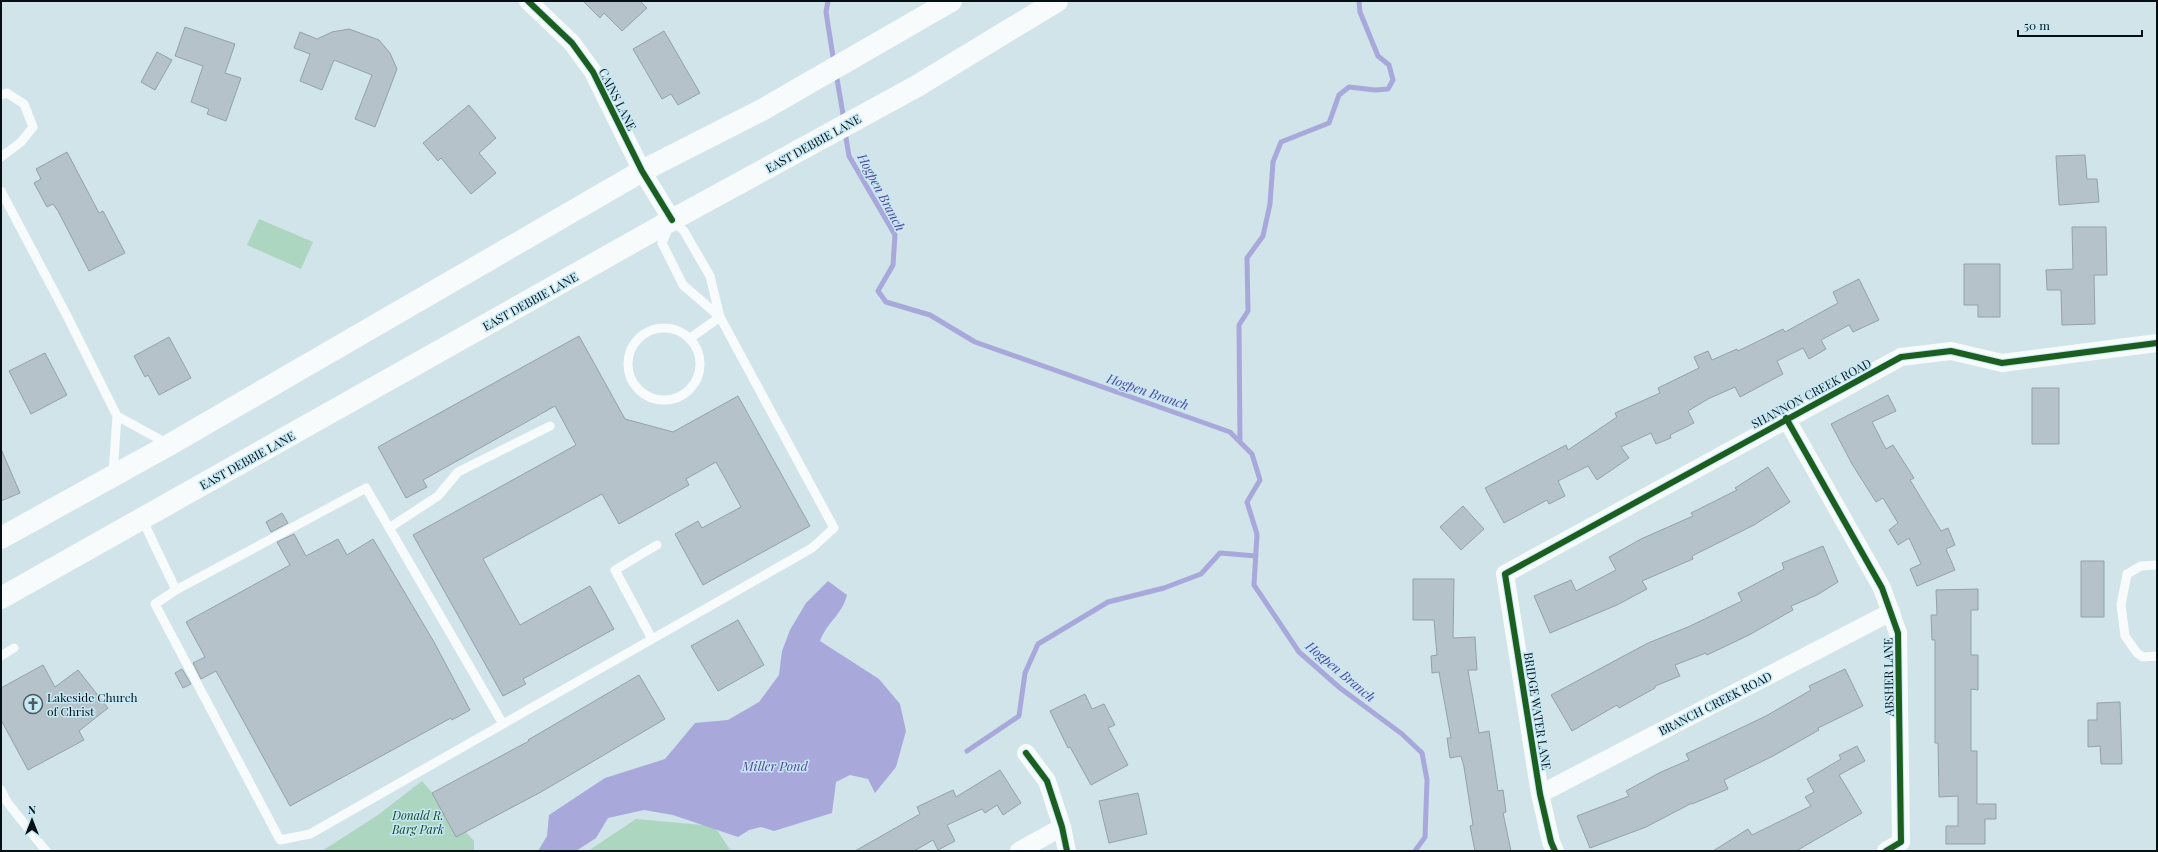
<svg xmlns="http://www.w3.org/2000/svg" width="2158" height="852" viewBox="0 0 2158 852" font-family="'Playfair Display',serif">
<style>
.green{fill:#acd6c0}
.water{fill:#a8a8db}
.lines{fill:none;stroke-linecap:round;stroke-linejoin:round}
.stream{stroke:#a8a8db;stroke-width:5}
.building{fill:#b6c2c9;stroke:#95a1a9}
.lane{stroke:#f8fbfc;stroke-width:9}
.street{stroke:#f8fbfc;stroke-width:18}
.secondary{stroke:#f8fbfc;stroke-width:22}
.cycleway-casing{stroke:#c6e9f5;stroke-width:8}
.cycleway{stroke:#1b5e20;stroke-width:6}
.labels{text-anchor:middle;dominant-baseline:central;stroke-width:3;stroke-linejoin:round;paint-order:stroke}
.street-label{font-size:12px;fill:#041014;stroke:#c6e9f5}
.poi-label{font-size:12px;fill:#041014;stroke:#c6e9f5;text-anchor:start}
.park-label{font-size:12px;font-style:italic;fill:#144827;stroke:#c6e9f5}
.water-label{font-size:13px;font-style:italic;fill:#56459a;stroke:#c6e9f5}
</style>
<rect width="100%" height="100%" fill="#d0e4ea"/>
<path class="green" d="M259 219 313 242 301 269 247 245Z
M422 781 474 841V851H322L378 815Z
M636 819 714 826 731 851H588Z"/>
<path class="water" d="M828 581 847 595C842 615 827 622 820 641L879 679 900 704 906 731 896 767 875 793 868 779 850 775 836 782 832 813 774 831 761 827 749 830 738 837 673 815 644 810 608 818 596 838 576 851H538L547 836 549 815 605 778 665 759 695 723 728 720 759 702 779 675 782 651 790 630 806 603Z"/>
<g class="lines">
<path class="stream" d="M828 1 826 12 834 63
M836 73 844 120
M845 132 849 156 895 235 893 265 878 291 886 302 930 315 975 342 1230 432 1252 454 1260 480 1247 502 1257 534 1254 585 1299 652 1340 688 1402 734 1422 753 1427 780 1425 837 1415 851
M1240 442 1239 325 1248 311 1247 258 1263 236 1270 204 1273 162 1281 142 1329 123 1339 95 1349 87 1375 90 1388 89 1393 80 1389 65 1378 56 1360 12 1359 1
M967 751 1019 716 1025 673 1038 644 1108 602 1164 588 1201 574 1220 553 1256 556"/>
</g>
<path class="building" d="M583 1H640L647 8 622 31 604 13 600 18Z
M185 27 235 44 225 73 241 78 226 121 207 114 209 109 191 102 203 66 175 56Z
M349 29 379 40 390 53 397 69 375 127 355 119 372 75 334 60 322 90 300 81 310 54 294 48 300 32 317 39 332 32Z
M664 31 700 93 678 105 671 94 662 99 633 49Z
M157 52 172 60 155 90 141 82Z
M469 105 496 138 479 153 496 173 471 194 441 158 438 161 423 143Z
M67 152 99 213 103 211 125 253 89 271 58 211 53 204 47 207 34 183 41 179 36 169Z
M2085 155 2087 179H2097L2099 202 2059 205 2056 156Z
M2072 227H2106L2107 275H2094L2095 324 2062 325 2061 290H2047L2046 270 2073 269Z
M1964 264H2000V317H1978V305H1964Z
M1859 279 1879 320 1853 332 1849 325 1821 340 1826 349 1809 359 1803 348 1777 361 1783 374 1740 397 1735 387 1708 399 1688 411 1694 423 1670 435 1671 438 1656 444 1651 433 1621 447 1629 458 1597 480 1588 466 1558 481 1565 496 1549 504 1547 500 1504 523 1485 488 1566 445 1568 450 1617 417 1615 413 1660 393 1658 388 1699 368 1694 357 1708 351 1712 360 1737 349 1738 351 1783 329 1785 332 1838 303 1833 292Z
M579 336 625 419 673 432 738 396 810 526 703 585 675 534 698 521 702 528 741 507 716 462 686 479 689 485 619 524 602 494 483 559 520 625 590 586 614 629 523 679 526 684 503 696 413 535 576 445 555 406 423 480 427 487 406 498 378 447Z
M169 337 191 378 159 395 148 375 145 377 134 356Z
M45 353 67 395 31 414 9 371Z
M2032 388H2059V444H2032Z
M1888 395 1896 411 1872 422 1886 449 1893 445 1914 478 1910 480 1941 531 1948 528 1955 545 1946 549 1955 570 1917 586 1910 569 1921 564 1909 538 1898 545 1889 530 1898 523 1883 498 1876 502 1852 464 1831 424Z
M1 449 20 493 1 501Z
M1768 467 1790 502 1754 525 1692 556 1693 559 1642 581 1647 589 1617 605 1550 633 1534 596 1571 580 1576 591 1616 570 1609 557 1641 539 1693 516 1691 513 1737 490 1735 488Z
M1463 506 1484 529 1461 550 1440 527Z
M282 513 288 523 271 532 266 522Z
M294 534 306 556 338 539 347 555 373 539 434 642 470 710 452 720 451 718 290 806 216 671 201 679 193 663 205 657 186 622 290 565 277 542Z
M1823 546 1838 582 1817 595 1791 606 1793 610 1749 635 1707 655 1706 653 1675 665 1680 676 1655 686V688L1619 708 1617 705 1572 731 1551 695 1648 643 1688 627 1742 601 1738 593 1784 569 1782 563Z
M2081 561H2104V617H2081Z
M1413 579H1454L1453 638 1475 637 1477 670H1468L1479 733 1489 731 1498 791 1503 790 1506 812 1503 813 1511 851H1475L1470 826 1473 825 1464 767 1461 756 1450 758 1447 738H1451L1439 672 1432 673 1431 656 1437 655 1434 620H1413Z
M1978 589V610H1971V655H1978V690L1971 689V751H1977V804H1996V819H1985V844H1946V826H1958V796L1939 797 1938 743H1935V640H1932L1931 615H1937L1936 590Z
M738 620 764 665 718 691 691 646Z
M43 665 55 687 78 670 108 708 79 731 84 740 28 770 1 720V688Z
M182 669 191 684 183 688 175 673Z
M1845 669 1863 706 1818 728 1819 730 1773 756 1724 780 1728 789 1692 804V803L1646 827 1590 848 1577 816 1629 796 1626 791 1661 772 1689 760 1686 754 1766 716 1811 690 1809 686Z
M639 675 665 719 541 792 456 837 432 793 529 741 528 740Z
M1085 694 1092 709 1104 704 1115 725 1108 728 1128 765 1091 785 1070 747 1068 748 1050 711Z
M2120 702 2122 764H2101L2100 746 2088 747V720H2097V703Z
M1857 746 1865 761 1839 775 1862 813 1796 851H1713L1748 829 1752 835 1811 806 1805 797 1814 792 1807 779 1841 759 1839 755Z
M1000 770 1021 803 1003 815 997 805 985 813 982 809 947 825 955 841 938 850 933 840 914 851H855L920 814 917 807 953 790 956 797Z
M1138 793 1147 834 1109 843 1099 801Z"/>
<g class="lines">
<path class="lane" d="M1 95 7 93 24 104 33 127 21 142 1 157
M1 191 65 312 117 416 113 474
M628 364a36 36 0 1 1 72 0a36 36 0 1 1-72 0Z
M689 339 720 317
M117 416 168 444
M142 519 176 590 155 604 280 840 310 834 812 548 834 528 720 317 710 276 684 231 672 220 662 243 683 285 720 317
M389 528 438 496 458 472 550 426
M2157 565 2141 566 2127 574 2121 605 2125 636 2137 653 2143 657 2157 656
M176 590 366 488 503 724
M652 639 615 570 657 545
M1 656 14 648
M1 790 7 802 46 851"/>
<path class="street" d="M528 1 572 43 593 72 642 171 672 220
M1786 418 1882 588 1898 633 1901 842 1886 851
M1026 753 1047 781 1062 827 1067 851
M1540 794 1891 612
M1019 851 1062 827
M1555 851 1551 842 1540 794 1505 574 1901 357 1951 351 2002 363 2157 343"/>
<path class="secondary" d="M1 538 169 445 642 171 762 110 951 1
M1 598 672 220 917 86 1057 1"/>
<defs>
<path id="cycleway" d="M528 1 572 43 593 72 642 171 672 220
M1786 418 1882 588 1898 633 1901 842 1886 851
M1026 753 1047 781 1062 827 1067 851
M1555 851 1551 842 1540 794 1505 574 1901 357 1951 351 2002 363 2157 343"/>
</defs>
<use href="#cycleway" class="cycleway-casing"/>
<use href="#cycleway" class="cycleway"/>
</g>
<defs>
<symbol id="church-ring" viewBox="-11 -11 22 22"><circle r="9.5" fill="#c6e9f5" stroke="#4b5a5f" stroke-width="1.5"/><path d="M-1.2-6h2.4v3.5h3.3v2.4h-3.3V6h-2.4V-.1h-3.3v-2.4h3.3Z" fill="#4b5a5f"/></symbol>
</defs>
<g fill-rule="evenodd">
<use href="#church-ring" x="22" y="693" width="22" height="22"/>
</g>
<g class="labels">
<g class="street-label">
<text transform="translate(618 99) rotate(63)">CAINS LANE</text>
<text transform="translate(813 143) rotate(-29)">EAST DEBBIE LANE</text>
<text transform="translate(530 301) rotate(-29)">EAST DEBBIE LANE</text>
<text transform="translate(1811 393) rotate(-28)">SHANNON CREEK ROAD</text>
<text transform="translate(247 460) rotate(-29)">EAST DEBBIE LANE</text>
<text transform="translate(1888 677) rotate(-91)">ABSHER LANE</text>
<text transform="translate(1715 703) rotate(-27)">BRANCH CREEK ROAD</text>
<text transform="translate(1538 711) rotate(81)">BRIDGE WATER LANE</text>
</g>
<g class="poi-label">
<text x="47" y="697">Lakeside Church<tspan x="47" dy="14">of Christ</tspan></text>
</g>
<g class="park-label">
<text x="418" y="815">Donald R.<tspan x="418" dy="14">Barg Park</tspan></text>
</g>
<g class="water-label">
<text transform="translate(882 192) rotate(62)">Hogpen Branch</text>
<text transform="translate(1148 391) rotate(19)">Hogpen Branch</text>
<text transform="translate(1341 671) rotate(40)">Hogpen Branch</text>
<text x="775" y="765">Miller Pond</text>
</g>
</g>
<rect width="2158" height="852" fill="none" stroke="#041014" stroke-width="4"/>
<g transform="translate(32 820)" stroke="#c6e9f5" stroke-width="3" paint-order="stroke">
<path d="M0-3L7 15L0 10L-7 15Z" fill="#041014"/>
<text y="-6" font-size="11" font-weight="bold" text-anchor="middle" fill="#041014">N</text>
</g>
<path d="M2018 30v6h124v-6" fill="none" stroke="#041014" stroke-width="2"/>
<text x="2024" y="30" font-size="12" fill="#041014" stroke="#c6e9f5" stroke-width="3" paint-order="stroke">50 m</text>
</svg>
